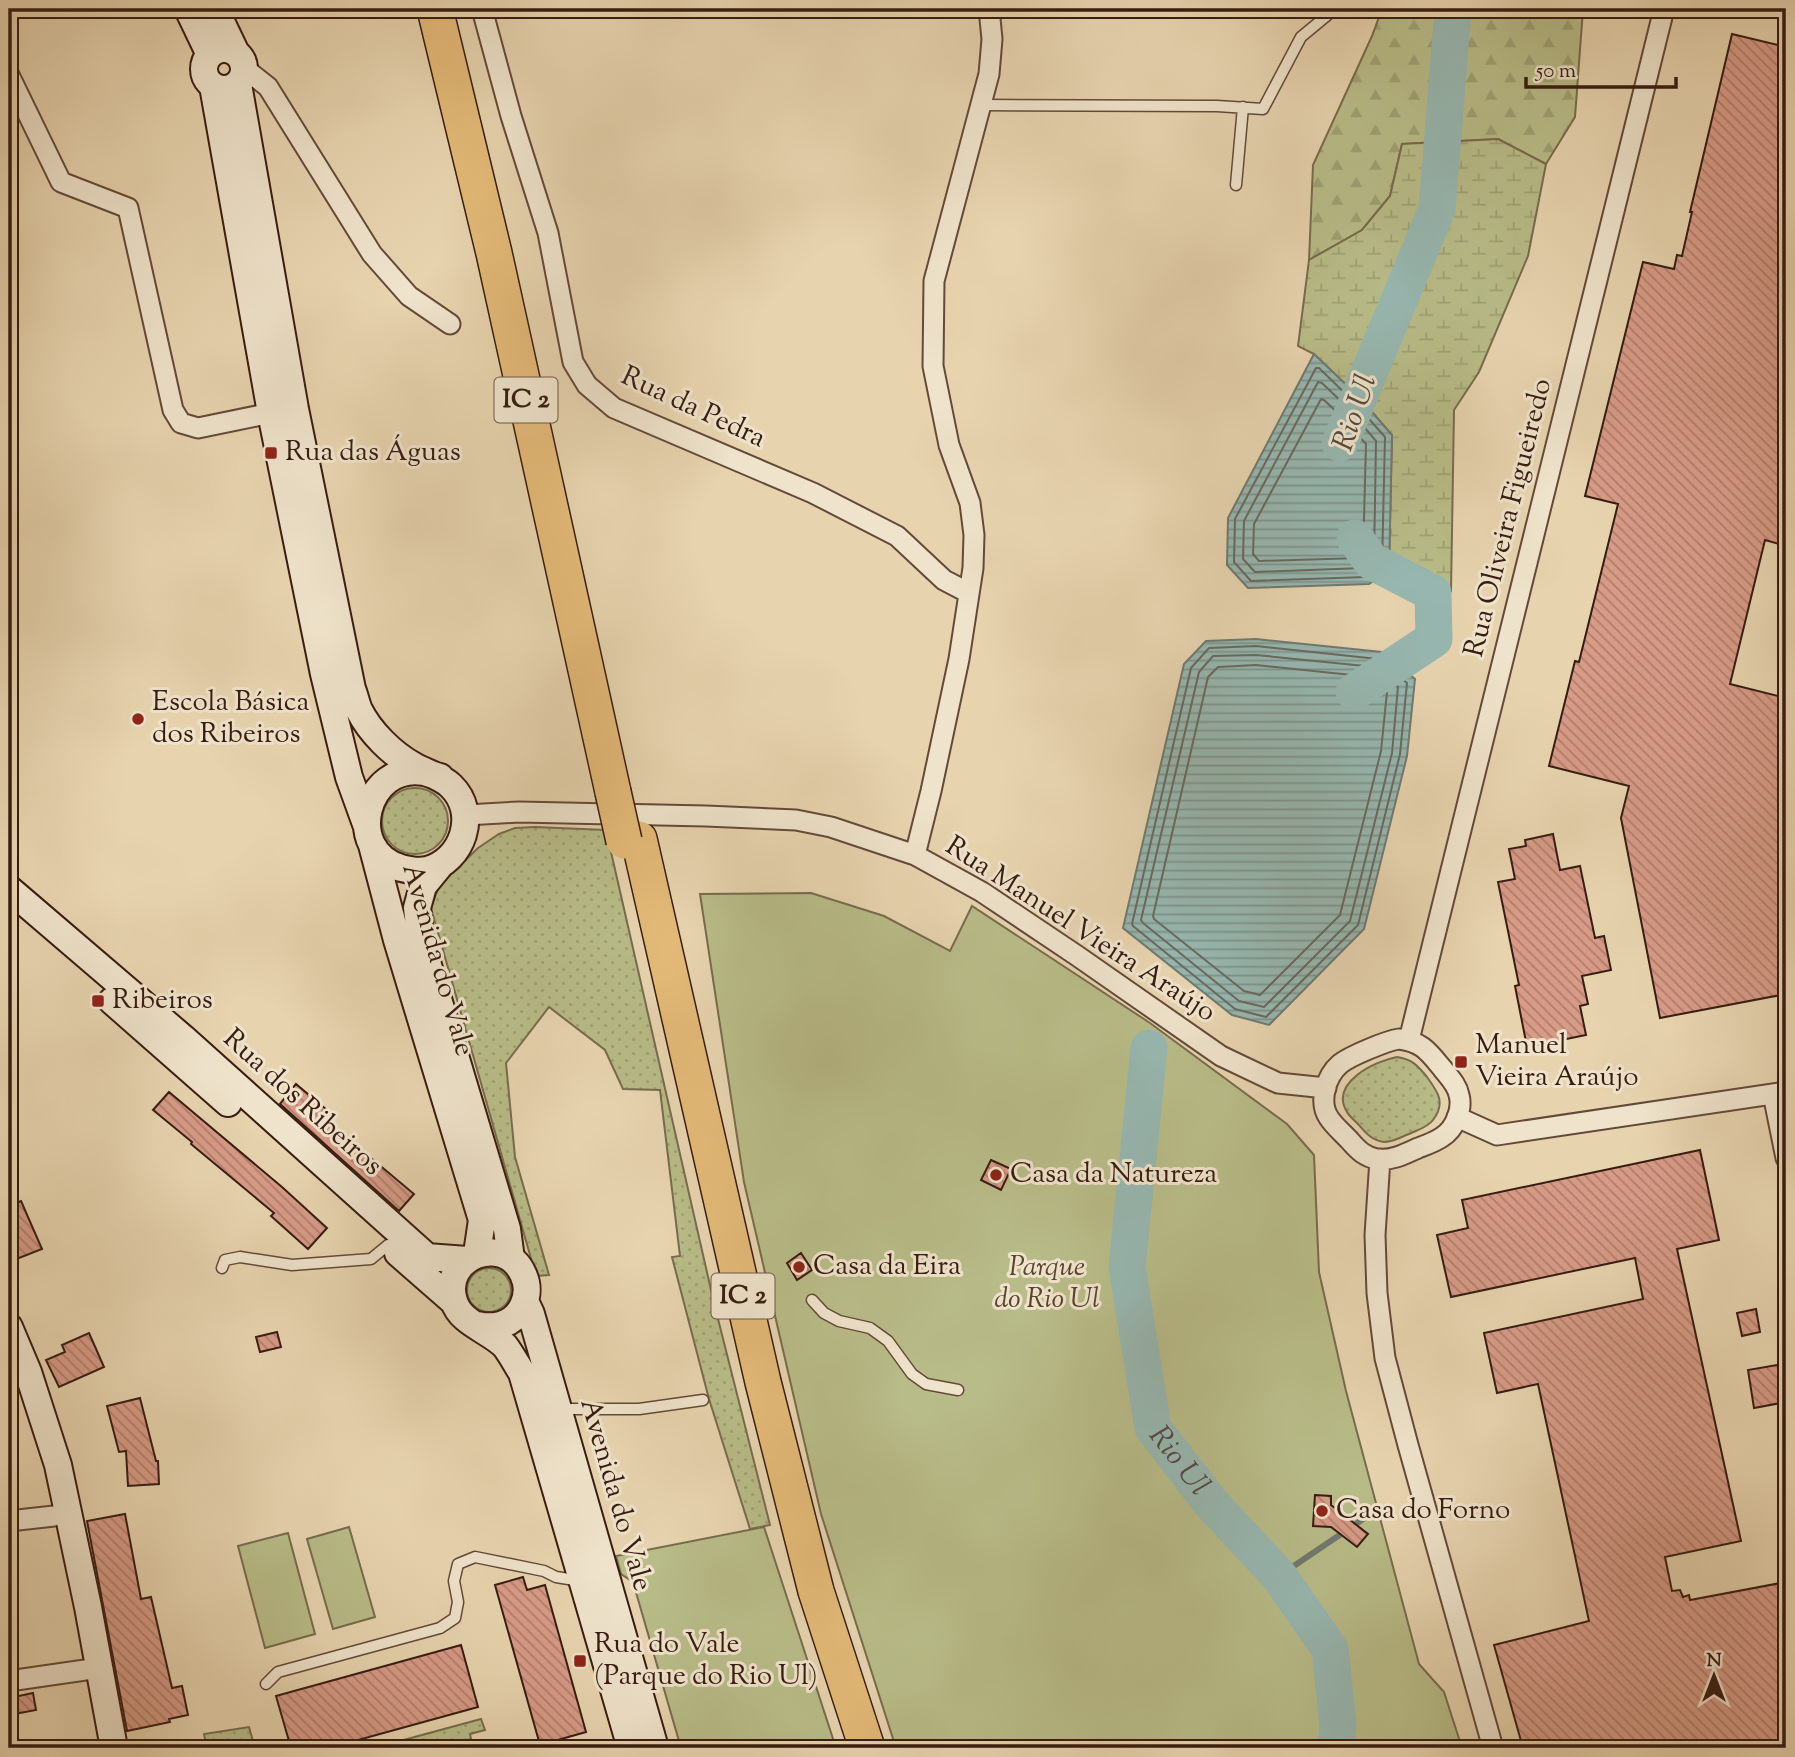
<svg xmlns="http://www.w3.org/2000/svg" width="1795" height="1757" viewBox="0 0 1795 1757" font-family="'Sorts Mill Goudy',serif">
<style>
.grass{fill:url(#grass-dots);stroke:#786c4c;stroke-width:2}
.forest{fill:url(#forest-firs);stroke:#786c4c;stroke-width:2}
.wetland{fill:url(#wetland-marsh);stroke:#786c4c;stroke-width:2}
.park{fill:#b8bc88;stroke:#786c4c;stroke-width:2}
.water{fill:url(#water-rules);stroke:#717970;stroke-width:2}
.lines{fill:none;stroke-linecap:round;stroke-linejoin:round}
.shore{stroke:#676a60;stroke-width:2}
.stream{stroke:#717970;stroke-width:6}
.river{stroke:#97b7b0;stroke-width:37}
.building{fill:url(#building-back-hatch);stroke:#371c11;stroke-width:2}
.lane-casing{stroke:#634a38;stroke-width:13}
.street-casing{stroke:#634a38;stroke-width:23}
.secondary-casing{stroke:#371c11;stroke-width:30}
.highway-casing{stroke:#371c11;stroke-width:38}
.lane{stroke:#efe3cb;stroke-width:10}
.street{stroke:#efe3cb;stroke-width:19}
.secondary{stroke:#efe3cb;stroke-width:26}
.highway{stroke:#e4ba78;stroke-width:35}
.highway-bridge-casing{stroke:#371c11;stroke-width:38;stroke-linecap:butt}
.highway-bridge{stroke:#e4ba78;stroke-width:35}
.poi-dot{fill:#8f2418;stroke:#efe3cb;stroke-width:2.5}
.labels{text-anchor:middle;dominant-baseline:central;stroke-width:6;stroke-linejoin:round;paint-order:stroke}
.shield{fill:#efe3cb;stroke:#6e5849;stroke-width:2}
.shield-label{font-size:26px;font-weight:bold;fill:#371c11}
.street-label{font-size:28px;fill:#371c11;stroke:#efe3cb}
.poi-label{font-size:28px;fill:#371c11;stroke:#efe3cb;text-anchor:start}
.park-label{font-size:28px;font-style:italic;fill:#57442f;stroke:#efe3cb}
.water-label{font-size:30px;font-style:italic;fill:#544a41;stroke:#efe3cb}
</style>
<defs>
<pattern id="grass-dots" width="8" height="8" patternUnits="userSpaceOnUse" patternTransform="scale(1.75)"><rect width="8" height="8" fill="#b8bc88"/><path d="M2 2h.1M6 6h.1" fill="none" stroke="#9fa174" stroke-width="1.8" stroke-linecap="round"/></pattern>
<pattern id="forest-firs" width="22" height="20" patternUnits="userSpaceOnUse" patternTransform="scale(1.75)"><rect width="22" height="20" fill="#b8bc88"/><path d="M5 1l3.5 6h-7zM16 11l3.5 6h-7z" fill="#9fa174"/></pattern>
<pattern id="wetland-marsh" width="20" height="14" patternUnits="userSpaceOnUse" patternTransform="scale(1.75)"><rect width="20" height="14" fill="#b8bc88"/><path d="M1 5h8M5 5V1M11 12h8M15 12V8" fill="none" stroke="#9fa174"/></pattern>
<pattern id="water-rules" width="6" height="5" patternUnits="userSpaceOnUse" patternTransform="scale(1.75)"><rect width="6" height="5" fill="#97b7b0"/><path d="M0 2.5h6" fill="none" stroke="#7c948e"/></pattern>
<pattern id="building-back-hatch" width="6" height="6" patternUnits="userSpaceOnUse" patternTransform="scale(1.75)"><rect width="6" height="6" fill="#d89b87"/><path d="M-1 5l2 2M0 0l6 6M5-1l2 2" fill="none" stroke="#b07e6d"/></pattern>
</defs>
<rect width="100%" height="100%" fill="#e7d4af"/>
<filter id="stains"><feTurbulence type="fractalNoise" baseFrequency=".00286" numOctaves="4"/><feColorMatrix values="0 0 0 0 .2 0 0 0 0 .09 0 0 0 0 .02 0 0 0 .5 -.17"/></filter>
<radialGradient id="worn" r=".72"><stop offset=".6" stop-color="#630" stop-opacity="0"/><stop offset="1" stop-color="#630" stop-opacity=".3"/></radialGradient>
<path class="grass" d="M382 821a33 33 0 1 1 66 0a33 33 0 1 1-66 0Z
M535 827 606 830 714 1303 770 1525 750 1529 709 1399 672 1257 680 1256 660 1090 623 1089 605 1050 549 1007 506 1063 515 1157 549 1275 536 1276 431 908 439 886 478 848 499 834 515 828Z
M1397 1057C1412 1059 1418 1066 1427 1077 1438 1092 1446 1103 1433 1120 1427 1128 1417 1130 1409 1134 1401 1137 1393 1142 1384 1142 1372 1141 1365 1132 1358 1124 1354 1120 1349 1116 1347 1112 1329 1083 1375 1061 1397 1057Z
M467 1290a22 22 0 1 1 44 0a22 22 0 1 1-44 0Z
M481 1719 485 1730 470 1734 471 1739 438 1748H374Z
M249 1727 255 1748H207L204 1734Z"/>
<path class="forest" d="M1382 9H1583L1575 117 1546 164 1498 139 1402 144 1390 196 1362 230 1309 260 1313 165 1372 36Z"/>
<path class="wetland" d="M1498 139 1546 164 1528 256 1479 372 1454 410 1451 591 1389 567 1392 435 1359 397 1314 354 1298 346 1309 260 1362 230 1390 196 1402 144Z"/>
<path class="park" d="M811 893 884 916 950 951 972 906 1150 1023 1287 1124 1314 1155 1319 1272 1346 1391 1419 1664 1444 1692 1462 1748H896L821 1514 744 1182 700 894Z
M349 1527 375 1617 333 1629 307 1539Z
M764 1527 836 1748H681L633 1582 621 1574 616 1556Z
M288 1533 315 1634 265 1648 238 1546Z"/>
<path class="water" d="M1314 354 1359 397 1392 435 1389 571 1369 584 1248 588 1227 565 1228 518Z
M1256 639 1382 652 1415 679 1407 756 1364 929 1269 1025 1232 1015 1123 928 1184 664 1206 641Z
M1338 1724 1346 1748H1321L1325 1733Z"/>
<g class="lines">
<path class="shore" d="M1316 368H1319L1354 402 1385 437 1382 566 1366 577 1251 581 1234 562 1235 519Z
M1318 382 1322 383 1348 408 1376 441 1374 561 1363 568 1255 572 1243 559 1244 521Z
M1321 399 1324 400 1340 415 1366 444 1363 556 1360 558 1259 561 1253 554 1254 524Z
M1256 646 1378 659 1407 683 1400 754 1358 925 1266 1017 1235 1009 1133 926 1132 924 1191 668 1209 648Z
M1256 655 1375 667 1398 687 1392 753 1350 921 1264 1007 1239 1001 1143 923 1141 920 1199 672 1213 656Z
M1256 665 1371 677 1387 692 1381 751 1340 915 1260 995 1244 991 1154 919 1153 916 1208 677 1218 667Z"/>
<path class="stream" d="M1279 1576 1378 1509"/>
<g class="river">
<path d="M1340 443 1437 209 1453 9"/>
<path d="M1354 692 1434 639 1433 593 1371 561 1355 538"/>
<path id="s1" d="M1149 1048 1127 1267 1153 1428 1211 1503 1279 1576 1330 1649 1338 1724 1336 1748"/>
</g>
</g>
<path class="building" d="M1732 34 1786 47V546L1765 540 1730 684 1786 698V994L1660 1018 1621 818 1629 786 1549 766 1575 661 1579 662 1618 504 1585 496 1643 262 1674 269 1677 255 1682 256 1692 212H1690Z
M1553 834 1560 870 1580 866 1595 938 1604 936 1611 970 1582 976 1588 1004 1580 1006 1586 1035 1527 1047 1515 986 1519 985 1498 882 1515 879 1509 849 1526 846 1525 840Z
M296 1084 327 1110 321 1116 414 1194 399 1211 280 1104Z
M169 1092 282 1187 327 1228 308 1249 271 1216 274 1213 191 1144 192 1142 153 1110Z
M1700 1150 1719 1240 1677 1249 1741 1541 1665 1557 1672 1591 1680 1590 1683 1597 1689 1595 1690 1600 1786 1582V1748H1523L1494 1645 1589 1621 1538 1384 1497 1393 1484 1333 1643 1299 1635 1258 1451 1297 1437 1235 1468 1228 1462 1200Z
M991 1160 1011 1169 1001 1190 981 1180Z
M21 1201 42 1249 14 1260 12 1256 9 1258V1206Z
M801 1253 812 1270 797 1280 787 1263Z
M1756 1309 1760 1332 1742 1336 1737 1313Z
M277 1332 281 1347 260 1352 256 1337Z
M89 1333 104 1367 59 1387 46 1360 65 1352 62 1345Z
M1783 1364 1786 1384V1402L1754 1408 1748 1370Z
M140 1398 156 1461H158L159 1484 128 1486 126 1451 119 1452 107 1406Z
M1315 1495 1331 1496V1505L1368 1534 1357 1547 1331 1527 1313 1526Z
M125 1514 141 1599 151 1597 172 1688 182 1686 188 1715 169 1719 170 1722 127 1731 87 1521Z
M523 1577 527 1590 545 1585 586 1732 540 1745 495 1585Z
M461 1645 478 1707 329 1748H291L276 1696Z
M33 1693 36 1710 9 1715V1698Z"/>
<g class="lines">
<defs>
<path id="lane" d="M981 105 1217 106 1263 109 1301 37 1330 13 1340 9
M1236 185 1243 107
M222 1268 225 1260 240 1257 292 1265 371 1259 388 1245
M812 1300 824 1313 839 1321 870 1328 888 1341 912 1374 926 1384 958 1390
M559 1411 568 1409H639L703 1400
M266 1684 278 1672 440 1628 455 1618 458 1602 454 1581 458 1564 475 1557 544 1571 556 1577 581 1581"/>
<path id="street" d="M482 9 511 116 548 233 573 362 587 385 614 408 813 493 897 536 944 580 969 593
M244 68 268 87 372 254 409 296 450 324
M9 75 61 182 128 208 173 410 181 423 198 428 271 413
M466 815 519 812 706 816 796 820 831 827 915 855 982 892 1076 955 1221 1056 1278 1083 1326 1088
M915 855 931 791 959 659 973 568 974 535 970 503 949 445 933 366 934 281 989 74 992 39 989 9
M1399 1039C1422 1042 1428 1051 1442 1068 1448 1076 1457 1084 1459 1095 1463 1109 1455 1129 1442 1137 1435 1142 1426 1145 1418 1148 1405 1154 1392 1161 1377 1159 1365 1157 1358 1150 1351 1142 1344 1134 1334 1126 1329 1118 1318 1102 1326 1076 1340 1064 1350 1056 1386 1041 1399 1039Z
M1409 1040 1664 9
M1773 1094 1786 1158
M1457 1117 1497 1135 1786 1092
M1380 1159 1375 1235 1377 1293 1385 1358 1408 1445 1493 1748
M9 1521 54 1516
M9 1681 99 1668"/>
<path id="secondary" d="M188 9 210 55
M215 9 236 53
M204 69a20 20 0 1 1 40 0a20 20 0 1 1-40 0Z
M238 84 295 409 352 689C355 696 356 703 359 710 370 732 392 754 414 766 426 773 441 776 451 786 479 813 463 861 427 870 418 872 409 870 401 868 343 851 365 762 424 772 429 773 435 776 440 777
M213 86 271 413 324 674 349 777 366 824
M372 845 397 940 482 1220 477 1254
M441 864 423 886 417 908 421 942 507 1229 511 1259
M9 889 183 1038 427 1257 467 1260
M112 1001 228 1103
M398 1253 454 1302
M525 1301 531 1314 655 1748
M478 1325C486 1327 492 1327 500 1325 521 1320 533 1295 523 1274 504 1232 440 1257 454 1301 460 1323 489 1330 505 1346 511 1354 517 1365 522 1373L631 1748
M9 1327 28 1372 58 1465 88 1607 114 1748"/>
<path id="highway" d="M435 9 494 253 613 792
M639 839 763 1382 816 1591 867 1748"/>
</defs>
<use href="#lane" class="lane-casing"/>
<use href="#street" class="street-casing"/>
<use href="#secondary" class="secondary-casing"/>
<use href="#highway" class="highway-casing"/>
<use href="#lane" class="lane"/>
<use href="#street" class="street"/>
<use href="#secondary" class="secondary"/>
<use href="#highway" class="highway"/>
<defs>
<path id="highway-bridge" d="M613 792 624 841"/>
</defs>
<use href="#highway-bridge" class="highway-bridge-casing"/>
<use href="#highway-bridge" class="highway-bridge"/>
</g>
<g class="poi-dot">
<rect x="264" y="446" width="14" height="14" rx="3.5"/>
<circle cx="138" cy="719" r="7"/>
<rect x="91" y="994" width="14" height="14" rx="3.5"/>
<rect x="1454" y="1055" width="14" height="14" rx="3.5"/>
<circle cx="996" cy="1175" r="7"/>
<circle cx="799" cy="1267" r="7"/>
<circle cx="1322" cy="1511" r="7"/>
<rect x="573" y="1654" width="14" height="14" rx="3.5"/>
</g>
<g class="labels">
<g class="shield">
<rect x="494.5" y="377.5" width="63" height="45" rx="5"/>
<rect x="711.5" y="1273.5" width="63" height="45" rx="5"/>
</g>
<g class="shield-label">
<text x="526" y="400">IC 2</text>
<text x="743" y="1296">IC 2</text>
</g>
<g class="street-label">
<text transform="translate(693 408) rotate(25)">Rua da Pedra</text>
<text transform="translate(1509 518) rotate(-76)">Rua Oliveira Figueiredo</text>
<text transform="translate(1080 930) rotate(33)">Rua Manuel Vieira Araújo</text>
<text transform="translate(437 960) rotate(74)">Avenida do Vale</text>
<text transform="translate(302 1103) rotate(42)">Rua dos Ribeiros</text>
<text transform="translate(615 1495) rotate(74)">Avenida do Vale</text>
</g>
<g class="poi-label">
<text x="285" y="453">Rua das Águas</text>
<text x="152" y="703">Escola Básica<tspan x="152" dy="32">dos Ribeiros</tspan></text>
<text x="112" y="1001">Ribeiros</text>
<text x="1475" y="1046">Manuel<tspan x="1475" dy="32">Vieira Araújo</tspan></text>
<text x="1010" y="1175">Casa da Natureza</text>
<text x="813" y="1267">Casa da Eira</text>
<text x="1336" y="1511">Casa do Forno</text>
<text x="594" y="1645">Rua do Vale<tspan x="594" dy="32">(Parque do Rio Ul)</tspan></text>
</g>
<g class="park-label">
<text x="1047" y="1268">Parque<tspan x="1047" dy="32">do Rio Ul</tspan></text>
</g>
<g class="water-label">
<text transform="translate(1356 413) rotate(-71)">Rio Ul</text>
<text stroke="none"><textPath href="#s1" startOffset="425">Rio Ul</textPath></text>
</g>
</g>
<rect width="1795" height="1757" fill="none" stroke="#e7d4af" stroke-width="35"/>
<rect x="10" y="10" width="1774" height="1736" fill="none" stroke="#371c11" stroke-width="3.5"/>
<rect x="18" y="18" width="1760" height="1722" fill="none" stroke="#371c11" stroke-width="2"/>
<g transform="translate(1714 1676)" stroke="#efe3cb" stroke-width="5" paint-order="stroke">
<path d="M0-5L12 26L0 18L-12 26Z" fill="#371c11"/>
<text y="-10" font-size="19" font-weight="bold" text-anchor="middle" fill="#371c11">N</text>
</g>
<path d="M1526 77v10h150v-10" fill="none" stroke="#371c11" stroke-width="3.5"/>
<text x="1536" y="77" font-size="21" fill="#371c11" stroke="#efe3cb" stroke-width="5" paint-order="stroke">50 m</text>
<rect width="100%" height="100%" filter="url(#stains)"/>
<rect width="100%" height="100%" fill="url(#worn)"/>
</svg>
